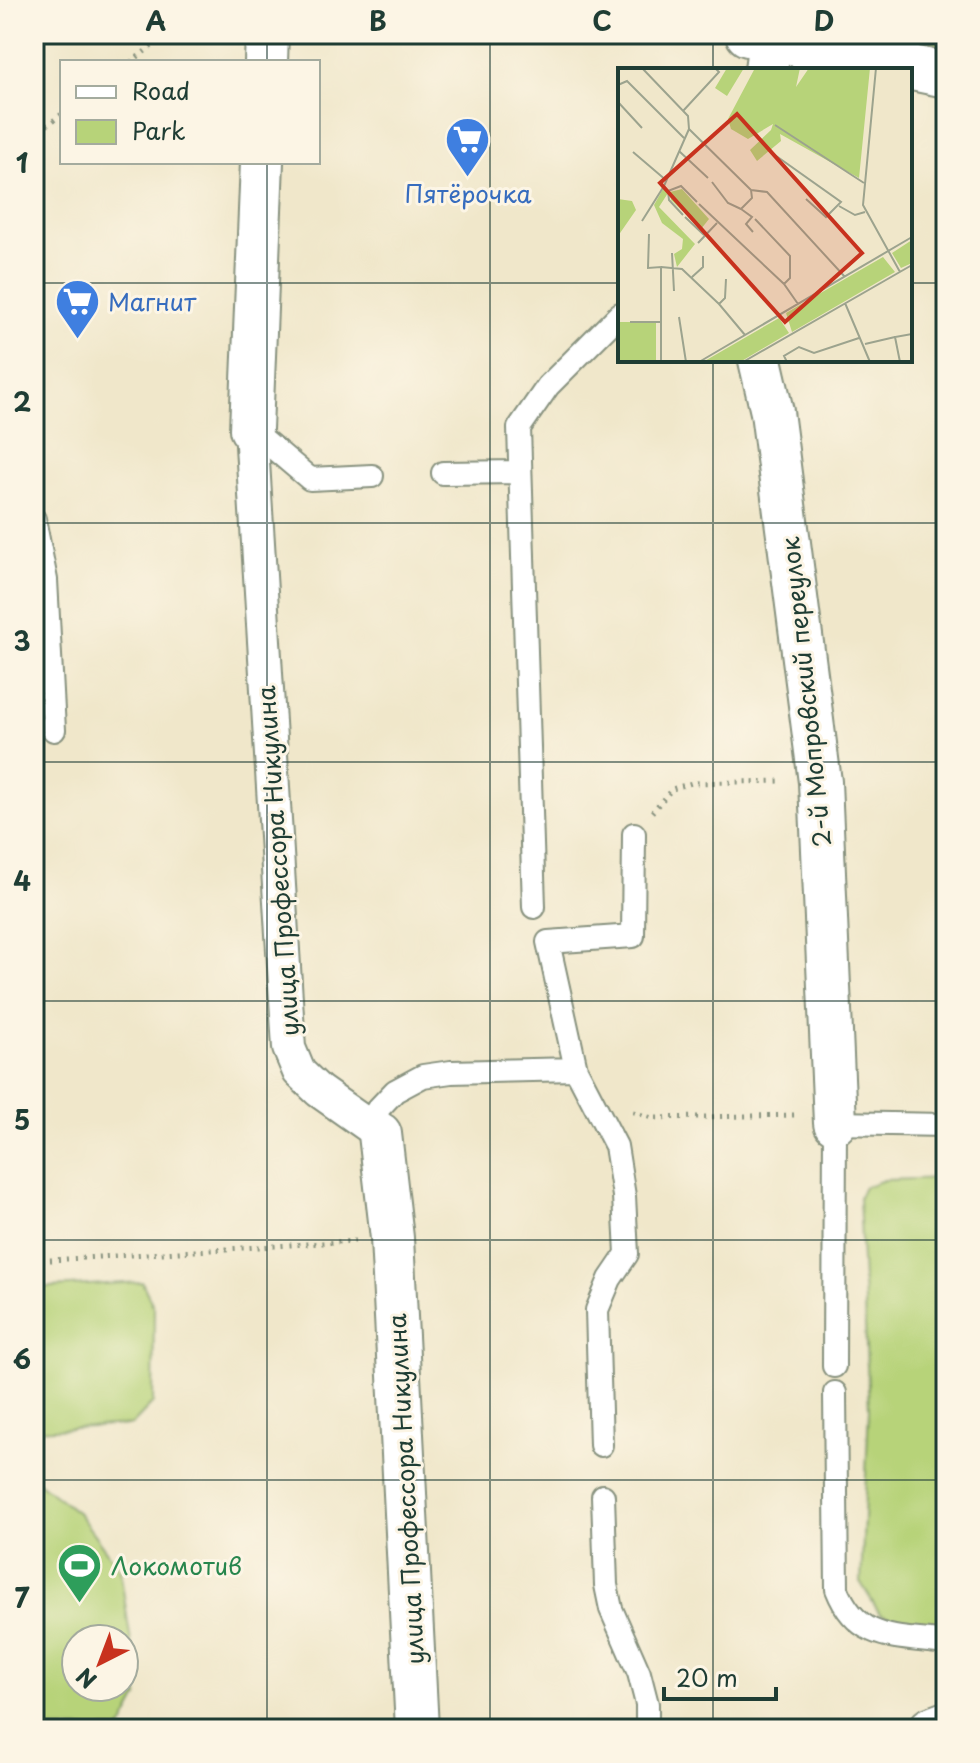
<svg xmlns="http://www.w3.org/2000/svg" width="980" height="1763" viewBox="0 0 980 1763" font-family="'Playpen Sans',sans-serif">
<style>
.green{fill:#b7d379;stroke:#6b8856;stroke-width:2;fill-rule:evenodd}
.lines{fill:none;stroke-linecap:round;stroke-linejoin:round}
.service-casing{stroke:#88927f;stroke-width:26}
.pedestrian-casing{stroke:#88927f;stroke-width:36}
.minor-casing{stroke:#88927f;stroke-width:46}
.tertiary-casing{stroke:#88927f;stroke-width:48}
.path{stroke:#88927f;stroke-width:5;stroke-dasharray:2 6;stroke-linecap:butt}
.service{stroke:#fff;stroke-width:22}
.pedestrian{stroke:#fff;stroke-width:32}
.minor{stroke:#fff;stroke-width:42}
.tertiary{stroke:#fff;stroke-width:44}
.grid{fill:none;stroke:#1f3d34;stroke-width:2;stroke-opacity:0.55}
.labels{text-anchor:middle;dominant-baseline:central;stroke-width:6;stroke-linejoin:round;paint-order:stroke}
.shop-label{font-size:24px;fill:#366cbe;stroke:#fcf5e5}
.street-label{font-size:24px;fill:#1f3d34;stroke:#fcf5e5}
.leisure-label{font-size:24px;fill:#27864d;stroke:#fcf5e5;text-anchor:start}
.inset-road{fill:none;stroke:#9ca38e;stroke-width:2}
.view{fill:#c8321e;fill-opacity:0.15;stroke:#c8321e;stroke-width:4}
.inset-edge{fill:none;stroke:#1f3d34;stroke-width:4}
.neatline{fill:none;stroke:#1f3d34;stroke-width:3}
.grid-label{font-size:26px;text-anchor:middle;font-weight:bold;fill:#1f3d34}
</style>
<rect width="100%" height="100%" fill="#fcf5e5"/>
<filter id="ink" filterUnits="userSpaceOnUse"><feTurbulence type="fractalNoise" baseFrequency=".0125" numOctaves="2"/><feDisplacementMap in="SourceGraphic" scale="16" xChannelSelector="R" yChannelSelector="G"/><feConvolveMatrix kernelMatrix="1 2 1 2 8 2 1 2 1" color-interpolation-filters="sRGB"/></filter>
<filter id="wash" filterUnits="userSpaceOnUse"><feTurbulence type="fractalNoise" baseFrequency=".006" numOctaves="4" result="noise"/><feDisplacementMap in="SourceGraphic" scale="32" xChannelSelector="R" yChannelSelector="G"/><feGaussianBlur stdDeviation="1.8" result="paint"/><feColorMatrix in="noise" values="0 0 0 0 0 0 0 0 0 0 0 0 0 0 0 0 0 1.4 0 .05"/><feComposite in="paint" operator="in"/></filter>
<g filter="url(#wash)">
<rect width="100%" height="100%" fill="#f0e7ca"/>
<path class="green" d="M832 34H946V44L917 52Z
M946 1178V1632L915 1627 880 1614 861 1583 869 1409 859 1197 864 1187 884 1180Z
M142 1282 154 1308 153 1403 132 1425 34 1430V1288Z
M34 1479 79 1514 120 1570 139 1695 121 1729H34ZM76 1639H124V1687H76Z"/>
</g>
<g filter="url(#ink)">
<g class="lines">
<defs>
<path id="service" d="M251 429 310 479 372 476
M443 473 520 472
M34 519 46 580 54 730
M534 907 519 428 548 386 620 314
M576 1069 616 1146 624 1196 627 1254 610 1279 597 1310 601 1445
M380 1134 377 1110 395 1091 423 1076 451 1072 576 1069 548 942 633 936 634 834
M834 1366 835 1123 946 1125
M835 1393 837 1589C858 1643 897 1636 946 1643
M603 1496 606 1585 611 1609 639 1673 647 1704V1729"/>
<path id="pedestrian" d="M251 429 289 1048 299 1072 319 1091 380 1134"/>
<path id="minor" d="M266 62 267 34
M766 70 770 39
M760 360 772 412 820 782 835 1123
M251 429 262 162
M380 1134 392 1238 417 1729
M930 1729 946 1723"/>
<path id="tertiary" d="M748 34 946 75"/>
</defs>
<use href="#service" class="service-casing"/>
<use href="#pedestrian" class="pedestrian-casing"/>
<use href="#minor" class="minor-casing"/>
<use href="#tertiary" class="tertiary-casing"/>
<path class="path" d="M131 62 168 34
M34 135 62 114
M652 812 672 789 692 783 783 781
M633 1112 652 1118 798 1115
M34 1261 355 1241"/>
<use href="#service" class="service"/>
<use href="#pedestrian" class="pedestrian"/>
<use href="#minor" class="minor"/>
<use href="#tertiary" class="tertiary"/>
</g>
</g>
<path class="grid" d="M267 34V62M490 34V1729M713 34V70M267 162V1729M34 283H620M910 283H946M713 360V1729M34 523H946M34 762H946M34 1001H946M34 1240H946M34 1480H946"/>
<defs>
<symbol id="supermarket-pin" viewBox="-11 -11 22 30"><path d="M0 17L-7.5 6A9.5 9.5 0 1 1 7.5 6Z" fill="#3f7fe0" stroke="#fcf5e5"/><path d="M-6-5.5h2.5l.6 2H6L4.5 2H-2.5L-4.4-4H-6ZM-1.5 3.2a1.3 1.3 0 1 0 .1 0ZM3 3.2a1.3 1.3 0 1 0 .1 0Z" fill="#fff"/></symbol>
<symbol id="stadium-pin" viewBox="-11 -11 22 30"><path d="M0 17L-7.5 6A9.5 9.5 0 1 1 7.5 6Z" fill="#2e9e5b" stroke="#fcf5e5"/><path d="M0-5a6.5 5 0 1 0 0 10a6.5 5 0 1 0 0-10ZM-3.5-1.8h7v3.6h-7Z" fill="#fff"/></symbol>
</defs>
<g fill-rule="evenodd">
<use href="#supermarket-pin" x="442" y="114" width="51" height="69"/>
<use href="#supermarket-pin" x="52" y="276" width="51" height="69"/>
<use href="#stadium-pin" x="54" y="1540" width="51" height="69"/>
</g>
<g class="labels">
<g class="shop-label">
<text x="468" y="193">Пятёрочка</text>
<text x="108" y="301" text-anchor="start">Магнит</text>
</g>
<g class="street-label">
<text transform="translate(805 692) rotate(-96)">2-й Мопровский переулок</text>
<text transform="translate(277 861) rotate(-94)">улица Профессора Никулина</text>
<text transform="translate(405 1489) rotate(-93)">улица Профессора Никулина</text>
</g>
<g class="leisure-label">
<text x="111" y="1565">Локомотив</text>
</g>
</g>
<g transform="translate(618 68)">
<rect width="294" height="294" fill="#f0e7ca"/>
<path d="M109 0H126L109 28 97 20ZM137 0H182L178 19 191 0H252L241 110 162 66 163 73 139 93 132 82 153 62 155 56 130 71 113 61 110 51ZM45 121 50 125 41 139 77 176 59 199 56 186 64 181 65 171 44 155 36 137ZM64 121 91 151 83 161 53 132 52 124ZM0 131 14 133 18 142 0 168ZM294 172V195L283 200 274 185ZM265 189 277 204 174 264 168 245ZM161 250 171 265 122 294H85ZM0 254H38V293H0Z" fill="#b7d379"/>
<path class="inset-road" d="M24 0 70 48 71 61 133 122 149 124 227 209M258 0 245 137 282 204M0 17 9 13 66 70M0 34 24 60M65 43 101 4 97 0M157 57 246 115M61 83 90 110M15 84 49 113M154 85 223 134 208 149 188 131M94 114 110 135 123 141M46 118 50 123 63 118 79 134M133 122 134 130 123 141 134 149 128 156 135 164M50 123 51 132 65 147M81 136 166 216 180 236M221 138 237 147 247 144M67 149 86 167M137 151 172 188V210L166 216M24 153 46 118 71 61M31 166 30 200 43 199V294M80 175 99 155M54 185 56 223M43 199 64 201 101 236M74 209 85 199V188M108 211 107 230 101 236 127 267M227 235 252 294M61 249 68 294M12 254H43M247 276 277 269M81 294 294 169M125 294 294 197M169 294 166 288 181 279 196 285 241 270M282 294 277 269 294 266"/>
<path class="view" d="M119 46 244 185 167 254 42 115Z"/>
<rect width="294" height="294" class="inset-edge"/>
</g>
<rect width="980" height="1763" fill="none" stroke="#fcf5e5" stroke-width="88"/>
<rect x="60" y="60" width="260" height="104" fill="#fcf5e5" stroke="#a4ab9e" stroke-width="2"/>
<rect x="76" y="86" width="40" height="12" fill="#ffffff" stroke="#a4ab9e" stroke-width="2"/>
<text x="132" y="100" font-size="24" fill="#1f3d34">Road</text>
<rect x="76" y="120" width="40" height="24" fill="#b7d379" stroke="#a4ab9e" stroke-width="2"/>
<text x="132" y="140" font-size="24" fill="#1f3d34">Park</text>
<g transform="translate(100 1663) rotate(222)"><circle r="38" fill="#fcf5e5" stroke="#a4ab9e" stroke-width="2"/>
<path d="M0-6L14 30L0 20L-14 30Z" fill="#c8321e"/>
<text y="-12" font-size="22" font-weight="bold" text-anchor="middle" fill="#1f3d34">N</text>
</g>
<path d="M664 1687v12h112v-12" fill="none" stroke="#1f3d34" stroke-width="4"/>
<text x="676" y="1687" font-size="24" fill="#1f3d34" stroke="#fcf5e5" stroke-width="6" paint-order="stroke">20 m</text>
<rect x="44" y="44" width="892" height="1675" class="neatline"/>
<g class="grid-label">
<text x="156" y="31">A</text>
<text x="378" y="31">B</text>
<text x="602" y="31">C</text>
<text x="824" y="31">D</text>
<text x="22" y="173">1</text>
<text x="22" y="412">2</text>
<text x="22" y="651">3</text>
<text x="22" y="891">4</text>
<text x="22" y="1130">5</text>
<text x="22" y="1369">6</text>
<text x="22" y="1608">7</text>
</g>
</svg>
